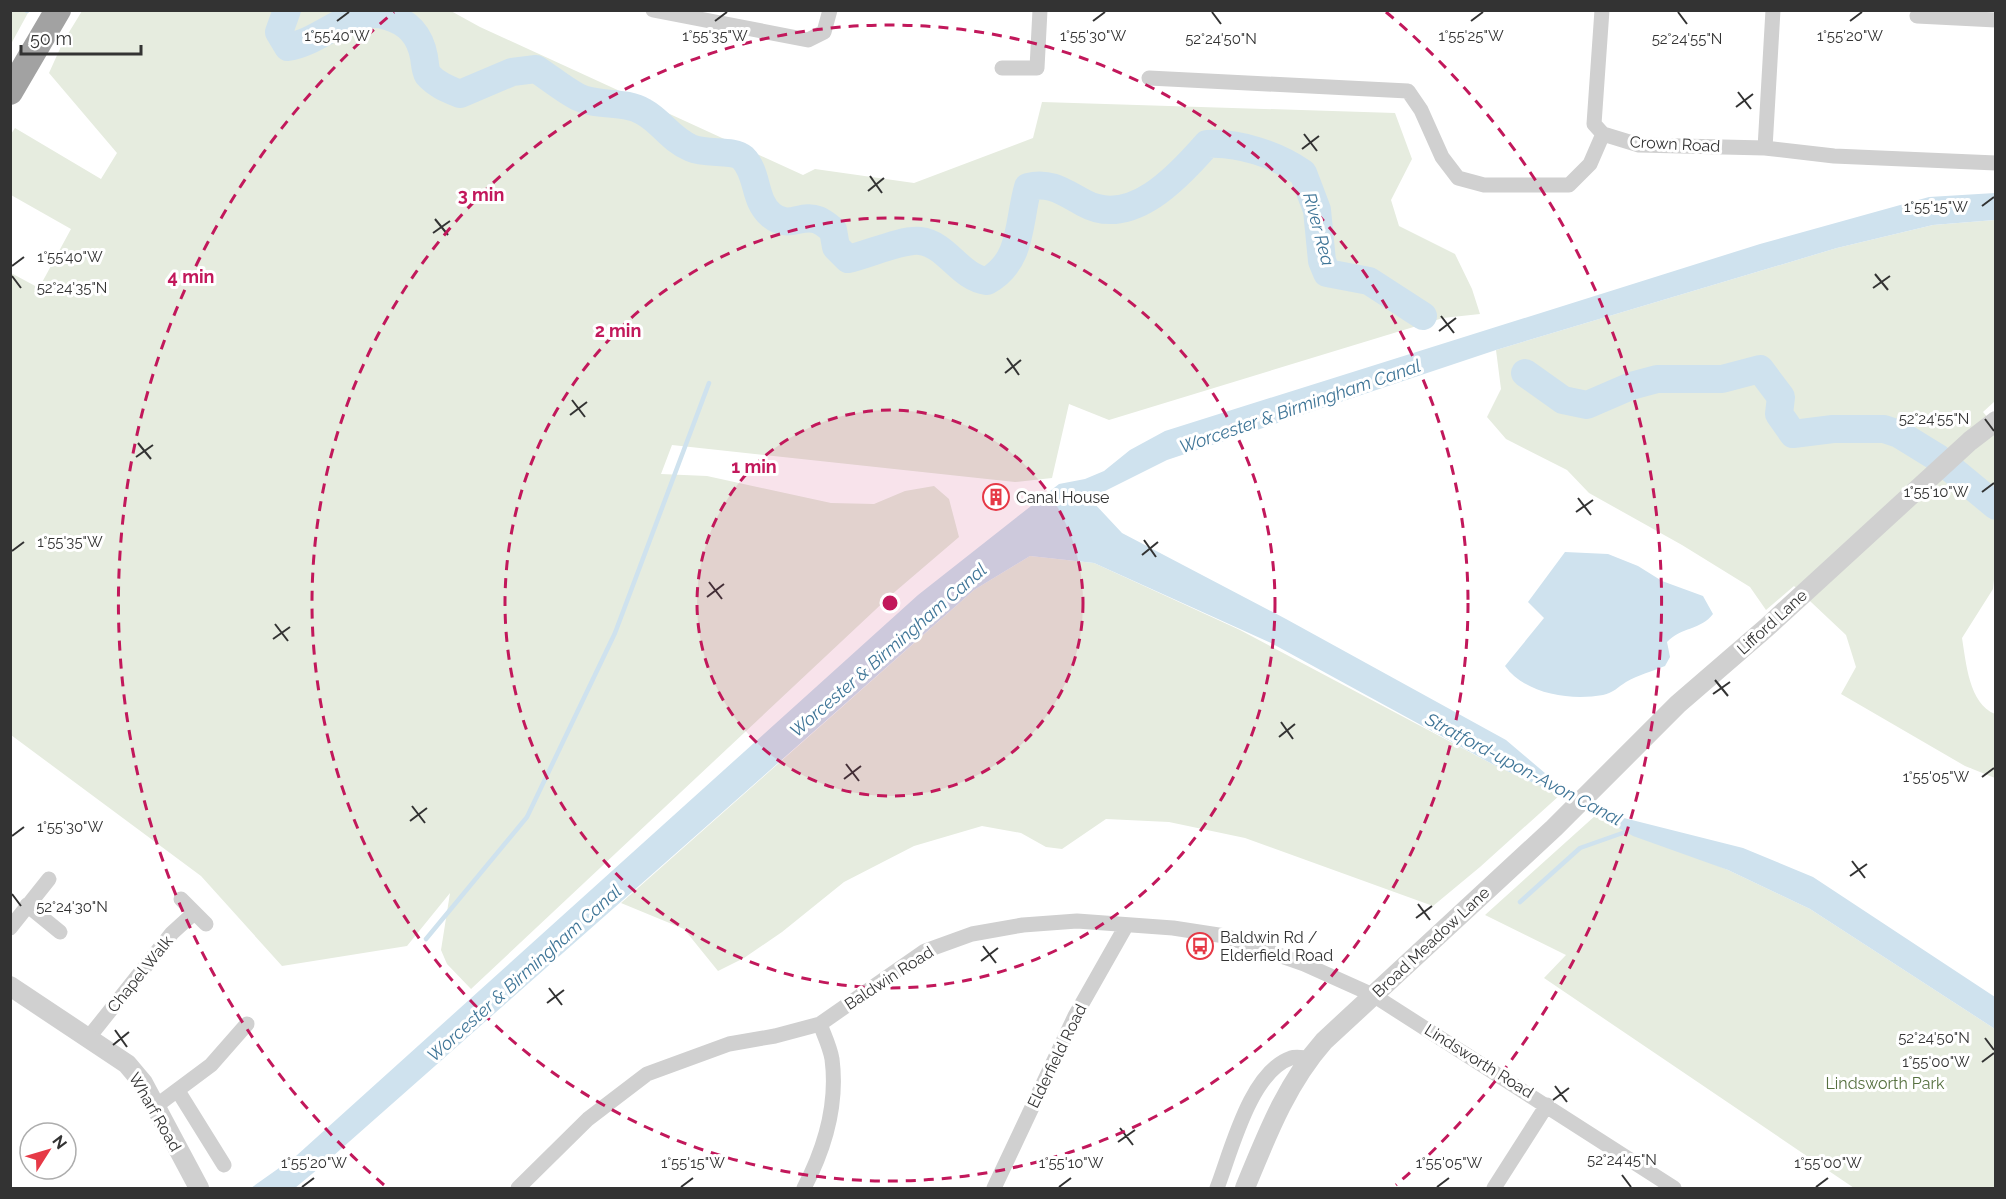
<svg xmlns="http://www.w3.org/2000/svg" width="2006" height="1199" viewBox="0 0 2006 1199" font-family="Raleway,sans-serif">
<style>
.green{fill:#e6ecdf}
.water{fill:#cfe2ee}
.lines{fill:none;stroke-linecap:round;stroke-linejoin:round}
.stream{stroke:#cfe2ee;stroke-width:4.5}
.river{stroke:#cfe2ee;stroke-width:28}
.minor{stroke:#d0d0d0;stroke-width:15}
.tertiary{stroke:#d0d0d0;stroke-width:20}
.trunk{stroke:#a2a2a2;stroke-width:26}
.ticks{fill:none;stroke:#333;stroke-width:2}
.ring{fill:none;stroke:#c2185b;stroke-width:3;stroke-dasharray:10 8}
.labels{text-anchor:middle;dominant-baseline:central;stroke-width:6;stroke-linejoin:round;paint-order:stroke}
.street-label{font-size:16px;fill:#333;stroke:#fff}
.poi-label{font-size:16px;fill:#333;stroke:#fff;text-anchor:start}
.park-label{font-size:16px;fill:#56703f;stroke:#fff}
.water-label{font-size:18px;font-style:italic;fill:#3f7597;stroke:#fff}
.ticks-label{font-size:15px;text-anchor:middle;fill:#333;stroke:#fff;stroke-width:6;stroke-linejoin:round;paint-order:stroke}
.centre{fill:#c2185b;stroke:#fff;stroke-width:3}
.ring-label{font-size:18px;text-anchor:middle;font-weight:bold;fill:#c2185b;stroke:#fff;stroke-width:6;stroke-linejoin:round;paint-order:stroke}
</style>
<rect width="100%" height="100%" fill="#fff"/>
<path class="green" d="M11 10 29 11 11 44 10 11Z
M82 11H451L480 27 803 175 815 169 914 183 1033 138 1042 102 1395 113 1412 159 1391 200 1399 226 1455 254 1472 289 1480 314 1443 318 1109 420 1069 404 1052 478 1015 482 672 445 661 474 707 476 831 503 874 504 905 491 934 486 949 499 959 537 890 596 471 989 447 964 441 950 450 893 407 946 282 966 201 876 11 735V273L39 288 71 229 11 195V134L15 128 101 179 117 153 49 73 63 42Z
M1995 220V401L1983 412 1995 426V570L1993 589 1962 638C1966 662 1969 704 1995 714V778L1965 766 1841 694 1856 667 1846 635 1794 586 1766 610 1750 587 1682 545 1589 493 1567 470 1506 439 1487 417 1501 389 1496 350 1837 248 1933 225Z
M1030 556 1094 563 1240 630 1494 765 1560 795 1480 867 1433 906 1245 838 1169 822 1106 819 1062 849 1046 847 1021 833 982 826 914 846 844 882 782 932 744 958 718 971 684 929 621 903 974 590Z
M1596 815 1728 870 1810 909 1995 1029V1188H1854L1544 978 1566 955 1485 915Z"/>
<path class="water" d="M1995 193V220L1933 225 1837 248 1496 350 1167 460 1095 496 1093 502 1122 533 1286 619 1506 740 1552 779 1620 817 1743 848 1813 877 1995 997V1029L1810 909 1728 870 1633 836 1560 795 1494 765 1271 643 1094 563 1030 556 974 590 324 1164 295 1188H251L296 1156 918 595 1059 484 1085 479 1104 471 1130 450 1165 431 1760 244 1929 197Z
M1565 552 1608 554 1638 566 1662 581 1703 596 1713 614C1701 630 1681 627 1667 642L1670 657 1665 666C1653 671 1638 675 1626 682 1618 687 1613 693 1603 695 1570 701 1525 694 1505 666L1544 618 1528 602Z"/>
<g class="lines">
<path class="stream" d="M27 10V11
M1520 902 1580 848 1631 830
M426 939 527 817 615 633 709 383"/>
<path class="river" d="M287 10 279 32 288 47C322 42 350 5 387 16 408 22 420 35 424 57 425 63 425 70 428 75 437 85 448 89 460 94L512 72 536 69C550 78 564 90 578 97 598 107 624 100 644 112 662 122 670 139 691 148 707 155 733 149 743 158 759 174 753 200 771 215 789 230 801 213 818 220 823 222 829 227 833 230L836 247 848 259C867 255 902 239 920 241 947 244 960 278 987 281 1023 261 1018 222 1028 187 1050 181 1065 193 1084 203 1131 229 1179 176 1207 144 1239 142 1277 155 1303 173L1317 210 1322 261 1327 273 1369 281 1423 316
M1525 373 1563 400 1587 405 1631 386 1657 379H1722L1760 369 1781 397 1779 414 1793 434 1833 429H1884L1899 434 1938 458 1996 506"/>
<path class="minor" d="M653 10 808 40 824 32 830 10
M1602 10 1594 124 1603 134
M1917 16 1996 20
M1002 68H1037L1040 10
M1149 78 1408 91 1421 110 1442 157 1458 178 1484 185H1569L1590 164 1603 134 1639 145 1765 148 1834 156 1996 163
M1765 148 1773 10
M181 899 206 924
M27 905 60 932
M10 928 49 879
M89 1037 172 933 194 913
M178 1091 224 1165
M156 1106 211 1065 247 1024
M518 1188 588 1119 647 1074 729 1044 775 1036 820 1024 925 951 972 934 1023 925 1077 921 1173 928 1225 936 1304 964 1373 995 1674 1188
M804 1188C825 1148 838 1105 832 1059 830 1047 824 1035 820 1024
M994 1188 1075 1016 1126 926
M1217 1188C1231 1152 1250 1072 1291 1058 1296 1056 1304 1058 1309 1058
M1494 1188 1547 1105"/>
<path class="tertiary" d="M10 986 127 1064 143 1083 199 1188
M1245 1188C1266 1137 1286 1084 1324 1041L1554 828 1678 704 1766 628 1970 441 1996 421"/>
<path class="trunk" d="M10 92 58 10"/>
</g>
<path class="ticks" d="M1212 12 1221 24M1678 12 1687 24M337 21 349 12M715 21 727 12M1093 21 1105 12M1471 21 1483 12M1850 21 1862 12M1738 92 1751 109M1736 107 1753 94M1304 134 1317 151M1302 149 1319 136M870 176 882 193M868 191 884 178M1982 206 1994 197M435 219 448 235M433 233 450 221M12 266 24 257M1875 274 1888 290M12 276 21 288M1873 288 1890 276M1441 316 1454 333M1439 331 1456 318M1007 358 1019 375M1005 373 1021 360M572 400 585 417M570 415 587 402M1985 419 1994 431M138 443 151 459M136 457 153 445M1982 492 1994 483M1578 498 1591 515M1576 512 1593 500M1144 540 1156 557M12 551 24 542M1142 555 1158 542M709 582 722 599M707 597 724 584M275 624 288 641M273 639 290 627M1715 680 1728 696M1713 694 1730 682M1281 722 1293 739M1279 737 1295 724M846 764 859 781M1982 777 1994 768M844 779 861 766M412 806 425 823M410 821 427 808M12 836 24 827M1852 861 1865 878M1850 876 1867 864M12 894 21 906M1418 904 1430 920M1416 918 1432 906M983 946 996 963M981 961 998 948M549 988 562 1005M547 1003 564 990M115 1030 127 1047M1985 1038 1994 1050M113 1045 129 1032M1982 1062 1994 1053M1555 1086 1567 1102M1553 1100 1569 1088M1120 1128 1133 1145M1118 1142 1135 1130M1622 1175 1631 1187M302 1187 314 1178M681 1187 693 1178M1059 1187 1071 1178M1437 1187 1449 1178M1816 1187 1828 1178"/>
<circle cx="890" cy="603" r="193" fill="#c2185b" fill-opacity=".12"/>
<g class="ring">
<circle cx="890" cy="603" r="193"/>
<circle cx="890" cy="603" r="385"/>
<circle cx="890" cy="603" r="578"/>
<path d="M384 1185A771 771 0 0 1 394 12M1386 12A771 771 0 0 1 1396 1185"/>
</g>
<defs>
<symbol id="building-ring" viewBox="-11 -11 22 22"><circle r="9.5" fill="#fff" stroke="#e63946" stroke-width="1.5"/><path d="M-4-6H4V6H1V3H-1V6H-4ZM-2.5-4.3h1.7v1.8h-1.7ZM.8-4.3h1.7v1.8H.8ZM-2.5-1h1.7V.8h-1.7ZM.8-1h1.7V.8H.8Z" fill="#e63946"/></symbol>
<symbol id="bus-ring" viewBox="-11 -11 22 22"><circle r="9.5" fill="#fff" stroke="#e63946" stroke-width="1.5"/><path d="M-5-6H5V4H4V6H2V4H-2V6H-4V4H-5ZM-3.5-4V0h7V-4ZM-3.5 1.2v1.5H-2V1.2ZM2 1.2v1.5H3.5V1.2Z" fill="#e63946"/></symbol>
</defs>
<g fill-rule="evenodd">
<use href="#building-ring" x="981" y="482" width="30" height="30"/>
<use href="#bus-ring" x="1185" y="931" width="30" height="30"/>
</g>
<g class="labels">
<g class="street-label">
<text transform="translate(1675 144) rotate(3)">Crown Road</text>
<text transform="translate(1772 622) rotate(-42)">Lifford Lane</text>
<text transform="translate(1431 942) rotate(-43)">Broad Meadow Lane</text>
<text transform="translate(140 974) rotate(-51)">Chapel Walk</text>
<text transform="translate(889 978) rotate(-33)">Baldwin Road</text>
<text transform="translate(1057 1056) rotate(-64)">Elderfield Road</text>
<text transform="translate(1479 1061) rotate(32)">Lindsworth Road</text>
<text transform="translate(155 1112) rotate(60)">Wharf Road</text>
</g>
<g class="poi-label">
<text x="1016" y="497">Canal House</text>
<text x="1220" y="937">Baldwin Rd /<tspan x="1220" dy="18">Elderfield Road</tspan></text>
</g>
<g class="park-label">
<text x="1885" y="1083">Lindsworth Park</text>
</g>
<g class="water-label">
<text transform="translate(1319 229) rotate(75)">River Rea</text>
<text transform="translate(1300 406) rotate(-19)">Worcester &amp; Birmingham Canal</text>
<text transform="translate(888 650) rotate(-41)">Worcester &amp; Birmingham Canal</text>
<text transform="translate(1524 769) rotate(28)">Stratford-upon-Avon Canal</text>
<text transform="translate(524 973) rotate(-42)">Worcester &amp; Birmingham Canal</text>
</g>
</g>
<g class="ticks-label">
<text x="337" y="41">1°55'40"W</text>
<text x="715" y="41">1°55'35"W</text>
<text x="1093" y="41">1°55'30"W</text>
<text x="1471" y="41">1°55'25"W</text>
<text x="1850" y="41">1°55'20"W</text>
<text x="1221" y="44">52°24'50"N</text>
<text x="1687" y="44">52°24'55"N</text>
<text x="1936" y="212">1°55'15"W</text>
<text x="70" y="262">1°55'40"W</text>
<text x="72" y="293">52°24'35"N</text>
<text x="1934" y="424">52°24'55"N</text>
<text x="1936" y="497">1°55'10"W</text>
<text x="70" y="547">1°55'35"W</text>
<text x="1936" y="782">1°55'05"W</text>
<text x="70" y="832">1°55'30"W</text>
<text x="72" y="912">52°24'30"N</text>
<text x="1934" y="1043">52°24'50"N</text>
<text x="1936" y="1067">1°55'00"W</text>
<text x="1622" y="1165">52°24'45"N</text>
<text x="314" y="1168">1°55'20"W</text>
<text x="693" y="1168">1°55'15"W</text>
<text x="1071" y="1168">1°55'10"W</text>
<text x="1449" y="1168">1°55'05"W</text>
<text x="1828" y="1168">1°55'00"W</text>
</g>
<circle cx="890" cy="603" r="9" class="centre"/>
<g class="ring-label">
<text x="481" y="201">3 min</text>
<text x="191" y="283">4 min</text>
<text x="618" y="337">2 min</text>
<text x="754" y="473">1 min</text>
</g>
<rect width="2006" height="1199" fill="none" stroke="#333333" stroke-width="24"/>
<g transform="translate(48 1151) rotate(53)"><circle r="28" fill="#ffffff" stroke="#adadad" stroke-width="1.5"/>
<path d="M0-4.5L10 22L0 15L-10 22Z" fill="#e63946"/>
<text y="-9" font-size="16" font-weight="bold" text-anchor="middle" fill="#333333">N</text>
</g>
<path d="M21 45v9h120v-9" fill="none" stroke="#333333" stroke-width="3"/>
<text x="30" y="45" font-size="18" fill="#333333" stroke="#ffffff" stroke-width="4.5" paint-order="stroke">50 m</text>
</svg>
